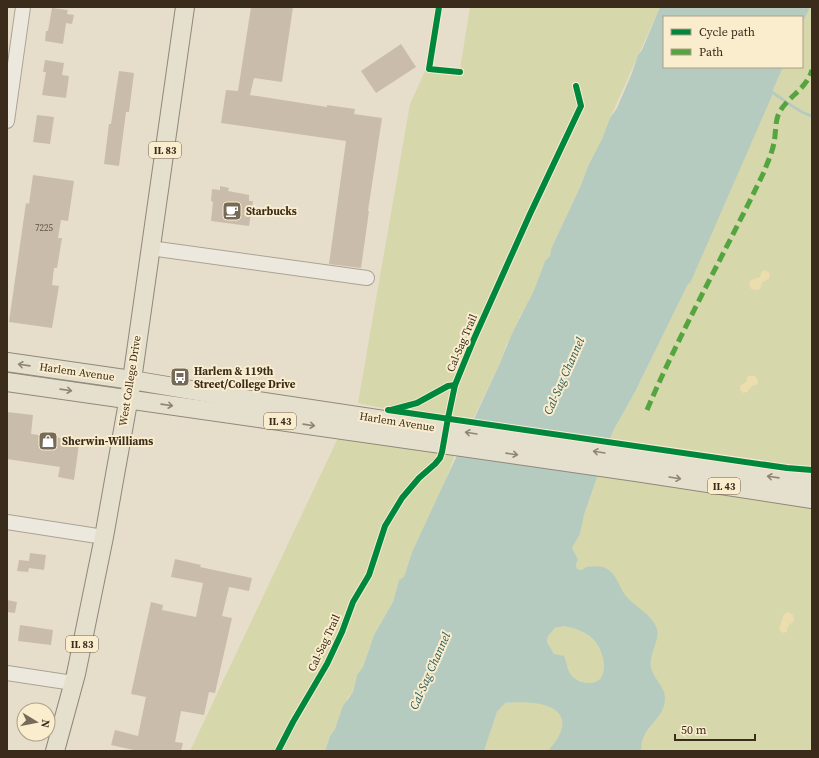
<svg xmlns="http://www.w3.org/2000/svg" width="819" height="758" viewBox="0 0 819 758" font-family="'Source Serif 4',serif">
  <rect width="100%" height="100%" fill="#e6deca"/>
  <g fill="#d6d7ab">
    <polygon points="470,7 660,7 610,118 602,139 588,166 581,185 551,249 550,256 528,303 520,316 512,336 506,345 501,361 472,421 377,407 358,403 410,104 426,69 459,76"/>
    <path d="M810,7H812V751H484L497,712L505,703L522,702H532L554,654L547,642C549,630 554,628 565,626L584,569H577L576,565L578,559L572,548L580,534L584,515L613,431L635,392L689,282L783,67H802V24Z"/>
    <polygon points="338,438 455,455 443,487 412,552 404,577 399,580 393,602 374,635 363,667 357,675 353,692 348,697 335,729 330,736 325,751 190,751"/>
  </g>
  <g fill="#ecddae">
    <polygon points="764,270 770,273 769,279 762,282 760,289 758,290 751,289 749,284 751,280 760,277 761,273"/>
    <polygon points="748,376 755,376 758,381 758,384 752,386 747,392 743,393 740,390 740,386 746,382"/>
    <polygon points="788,612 793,615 794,621 788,626 787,632 783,633 779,629 784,614"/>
  </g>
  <path fill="#b6cbbf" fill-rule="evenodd" d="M660,7H810L802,24V17H664V67H783L689,282L635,392L613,431L584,515L580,534L572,548L578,559L576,565L577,569C581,570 583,570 586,567C594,566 603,565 610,571C617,576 620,589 626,596C635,607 653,615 657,629C660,642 648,654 651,668C654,680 666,687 665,700C663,722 641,725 641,751H548C586,708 541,699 505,703L497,712L484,751H325L330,736L335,729L343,706L353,692L357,675L363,667L374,635L393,602L399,580L404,577L412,552L501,361C508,341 517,323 527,304C534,292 540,275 545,261L550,256L551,249L581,185L588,166L602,139L610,118L617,108L632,73L638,55L642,50ZM565,626C575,628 589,633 595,641C605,653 611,683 589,683C582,683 577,681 572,676C567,671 567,663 564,656L554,654L547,642L548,636L555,628Z"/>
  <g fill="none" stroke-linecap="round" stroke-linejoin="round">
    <path stroke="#b6cbbf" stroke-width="3" d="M689,282L772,92C784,100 799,113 812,116"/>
  </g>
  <g fill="#cabcaa">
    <polygon points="251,7 293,7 282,82 254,78 250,95 327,107 327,105 355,109 354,114 382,118 368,211 369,211 361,268 329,264 346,141 221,123 226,90 238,91"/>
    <polygon points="52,8 68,10 67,14 74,15 72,24 66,23 63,44 45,41 46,31 48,31"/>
    <polygon points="401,44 416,67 376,93 361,71"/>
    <polygon points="45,60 64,63 62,75 69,76 66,98 42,95 46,72 43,72"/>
    <polygon points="119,71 134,73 129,112 126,112 119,166 104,164 109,124 111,124"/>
    <polygon points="37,115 54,117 50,144 33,142"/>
    <polygon points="33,175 74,181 68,221 61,220 58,238 62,238 57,268 54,268 52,285 59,286 52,328 9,322 26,203 29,204"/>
    <polygon points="220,186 229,188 228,191 249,195 249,201 253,201 249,226 211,221 213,202 211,201 212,189 220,190"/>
    <polygon points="7,412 33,415 31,434 76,440 79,444 74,480 58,477 60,467 7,459"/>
    <polygon points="30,553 46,555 44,570 29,568 28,572 17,571 19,560 29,561"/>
    <polygon points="175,559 201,565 200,567 252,578 249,591 229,587 222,616 232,618 215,693 209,692 204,715 181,711 175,742 183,743 181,751 138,751 111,745 115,730 138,736 146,697 131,694 151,602 163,605 162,610 196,617 203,583 171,577"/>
    <polygon points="7,600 17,602 15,613 7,612"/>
    <polygon points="20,625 53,630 51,645 18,641"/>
  </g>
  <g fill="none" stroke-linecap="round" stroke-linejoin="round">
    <g stroke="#aba394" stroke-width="16">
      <g id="minor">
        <polyline points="7,121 23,7"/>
        <polyline points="150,248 367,278"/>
        <polyline points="7,522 104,537"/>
        <polyline points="7,673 73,683"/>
      </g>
    </g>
    <g stroke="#90887a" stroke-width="20">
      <g id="major">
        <polyline points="7,362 132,380 251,400 638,458 812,482"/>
        <polyline points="7,382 636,472 812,499"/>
        <polyline points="55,751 76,674 104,537 113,486 132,380 185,7"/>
      </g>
    </g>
    <use href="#minor" stroke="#ede8dd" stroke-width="14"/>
    <use href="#major" stroke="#e5dfcd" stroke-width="18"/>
    <path stroke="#54a440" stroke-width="5" stroke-dasharray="10 5" stroke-linecap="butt" d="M647,410C681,330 725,253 763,174C767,164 772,153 774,143C776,133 775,121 779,113C788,96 806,90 812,70"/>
    <g stroke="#f9edce" stroke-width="8">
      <g id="cycleway">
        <polyline points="439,7 429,69 460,72"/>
        <polyline points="388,410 787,468 812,470"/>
        <polyline points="391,410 417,403 448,386 455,385"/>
        <polyline points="278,751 293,722 327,664 342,632 353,602 369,575 385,526 402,498 419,478 435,464 440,458 442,452 448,418 455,385 473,341 530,214 581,106 576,86"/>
      </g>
    </g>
    <use href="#cycleway" stroke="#00873e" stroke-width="6"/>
  </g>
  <defs><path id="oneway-shaft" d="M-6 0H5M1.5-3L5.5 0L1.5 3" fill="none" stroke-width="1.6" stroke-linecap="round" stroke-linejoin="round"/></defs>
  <g stroke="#908574">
    <use href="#oneway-shaft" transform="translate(24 365) rotate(-172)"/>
    <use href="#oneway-shaft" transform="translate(66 390) rotate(8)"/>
    <use href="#oneway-shaft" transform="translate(167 405) rotate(8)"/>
    <use href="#oneway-shaft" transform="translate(309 425) rotate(8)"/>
    <use href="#oneway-shaft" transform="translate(471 433) rotate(-171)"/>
    <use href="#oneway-shaft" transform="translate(599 452) rotate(-171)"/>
    <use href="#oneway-shaft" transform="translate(512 454) rotate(8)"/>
    <use href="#oneway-shaft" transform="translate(773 477) rotate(-172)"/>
    <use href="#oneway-shaft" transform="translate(675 478) rotate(9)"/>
  </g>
  <defs>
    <g id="cafe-square" transform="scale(1)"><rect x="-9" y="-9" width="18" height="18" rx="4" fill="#766a58" stroke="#f9edce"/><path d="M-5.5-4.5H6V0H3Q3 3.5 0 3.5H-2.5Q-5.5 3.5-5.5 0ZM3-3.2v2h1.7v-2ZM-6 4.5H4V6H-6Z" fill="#fff"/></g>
    <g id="bus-square" transform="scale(1)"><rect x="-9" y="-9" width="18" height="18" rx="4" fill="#766a58" stroke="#f9edce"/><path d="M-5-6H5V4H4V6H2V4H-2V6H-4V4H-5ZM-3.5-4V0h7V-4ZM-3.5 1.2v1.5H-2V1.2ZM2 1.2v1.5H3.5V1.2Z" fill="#fff"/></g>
    <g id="shop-square" transform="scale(1)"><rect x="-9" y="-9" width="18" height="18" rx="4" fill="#766a58" stroke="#f9edce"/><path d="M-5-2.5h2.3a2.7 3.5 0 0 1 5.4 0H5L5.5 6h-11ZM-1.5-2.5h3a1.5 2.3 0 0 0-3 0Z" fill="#fff"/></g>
  </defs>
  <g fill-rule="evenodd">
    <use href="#cafe-square" x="232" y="211"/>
    <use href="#bus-square" x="180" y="377"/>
    <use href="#shop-square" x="48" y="441"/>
  </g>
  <g text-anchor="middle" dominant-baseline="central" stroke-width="4" stroke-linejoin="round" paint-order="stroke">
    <g font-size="9" fill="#5e4f3f">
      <text x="44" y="228">7225</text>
    </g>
    <g fill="#f9edce" stroke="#736551" stroke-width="1">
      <rect x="149" y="142" width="32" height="16" rx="3"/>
      <rect x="264" y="413" width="32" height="16" rx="3"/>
      <rect x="708" y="478" width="32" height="16" rx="3"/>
      <rect x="66" y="636" width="32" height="16" rx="3"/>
    </g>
    <g font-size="10" font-weight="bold" fill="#3a2b1b">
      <text x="165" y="150">IL 83</text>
      <text x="280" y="421">IL 43</text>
      <text x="724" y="486">IL 43</text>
      <text x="82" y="644">IL 83</text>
    </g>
    <g font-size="11" font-weight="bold" fill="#3a2b1b" stroke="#f9edce" text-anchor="start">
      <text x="246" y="211">Starbucks</text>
      <text x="194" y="371">Harlem &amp; 119th<tspan x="194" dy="13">Street/College Drive</tspan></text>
      <text x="62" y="441">Sherwin-Williams</text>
    </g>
    <g font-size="11" fill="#3a2b1b" stroke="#f9edce">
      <text transform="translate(462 343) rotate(-67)">Cal-Sag Trail</text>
      <text transform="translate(77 372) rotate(8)">Harlem Avenue</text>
      <text transform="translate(130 381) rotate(-81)">West College Drive</text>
      <text transform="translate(397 422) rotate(9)">Harlem Avenue</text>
      <text transform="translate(324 643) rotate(-65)">Cal-Sag Trail</text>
    </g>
    <g font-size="12" font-style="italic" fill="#295b59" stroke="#f9edce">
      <text transform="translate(564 376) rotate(-66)">Cal-Sag Channel</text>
      <text transform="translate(430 671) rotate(-66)">Cal-Sag Channel</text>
    </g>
  </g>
  <rect width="819" height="758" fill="none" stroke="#3a2b1b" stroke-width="16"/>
  <rect x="663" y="16" width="140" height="52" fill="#f9edce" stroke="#ad9f86"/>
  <rect x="671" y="29" width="20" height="6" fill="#00873e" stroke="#ad9f86"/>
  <text x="699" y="36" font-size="12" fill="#3a2b1b">Cycle path</text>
  <rect x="671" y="49" width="20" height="6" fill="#54a440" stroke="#ad9f86"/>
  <text x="699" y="56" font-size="12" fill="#3a2b1b">Path</text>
  <g transform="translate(36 722) rotate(100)"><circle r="19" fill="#f9edce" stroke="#ad9f86"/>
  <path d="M0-3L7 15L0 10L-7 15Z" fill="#766a58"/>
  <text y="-6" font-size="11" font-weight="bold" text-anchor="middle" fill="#3a2b1b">N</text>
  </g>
  <path d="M675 734v6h80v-6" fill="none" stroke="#3a2b1b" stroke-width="2"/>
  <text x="681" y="734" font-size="12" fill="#3a2b1b" stroke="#f9edce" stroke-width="3" paint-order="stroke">50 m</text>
</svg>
